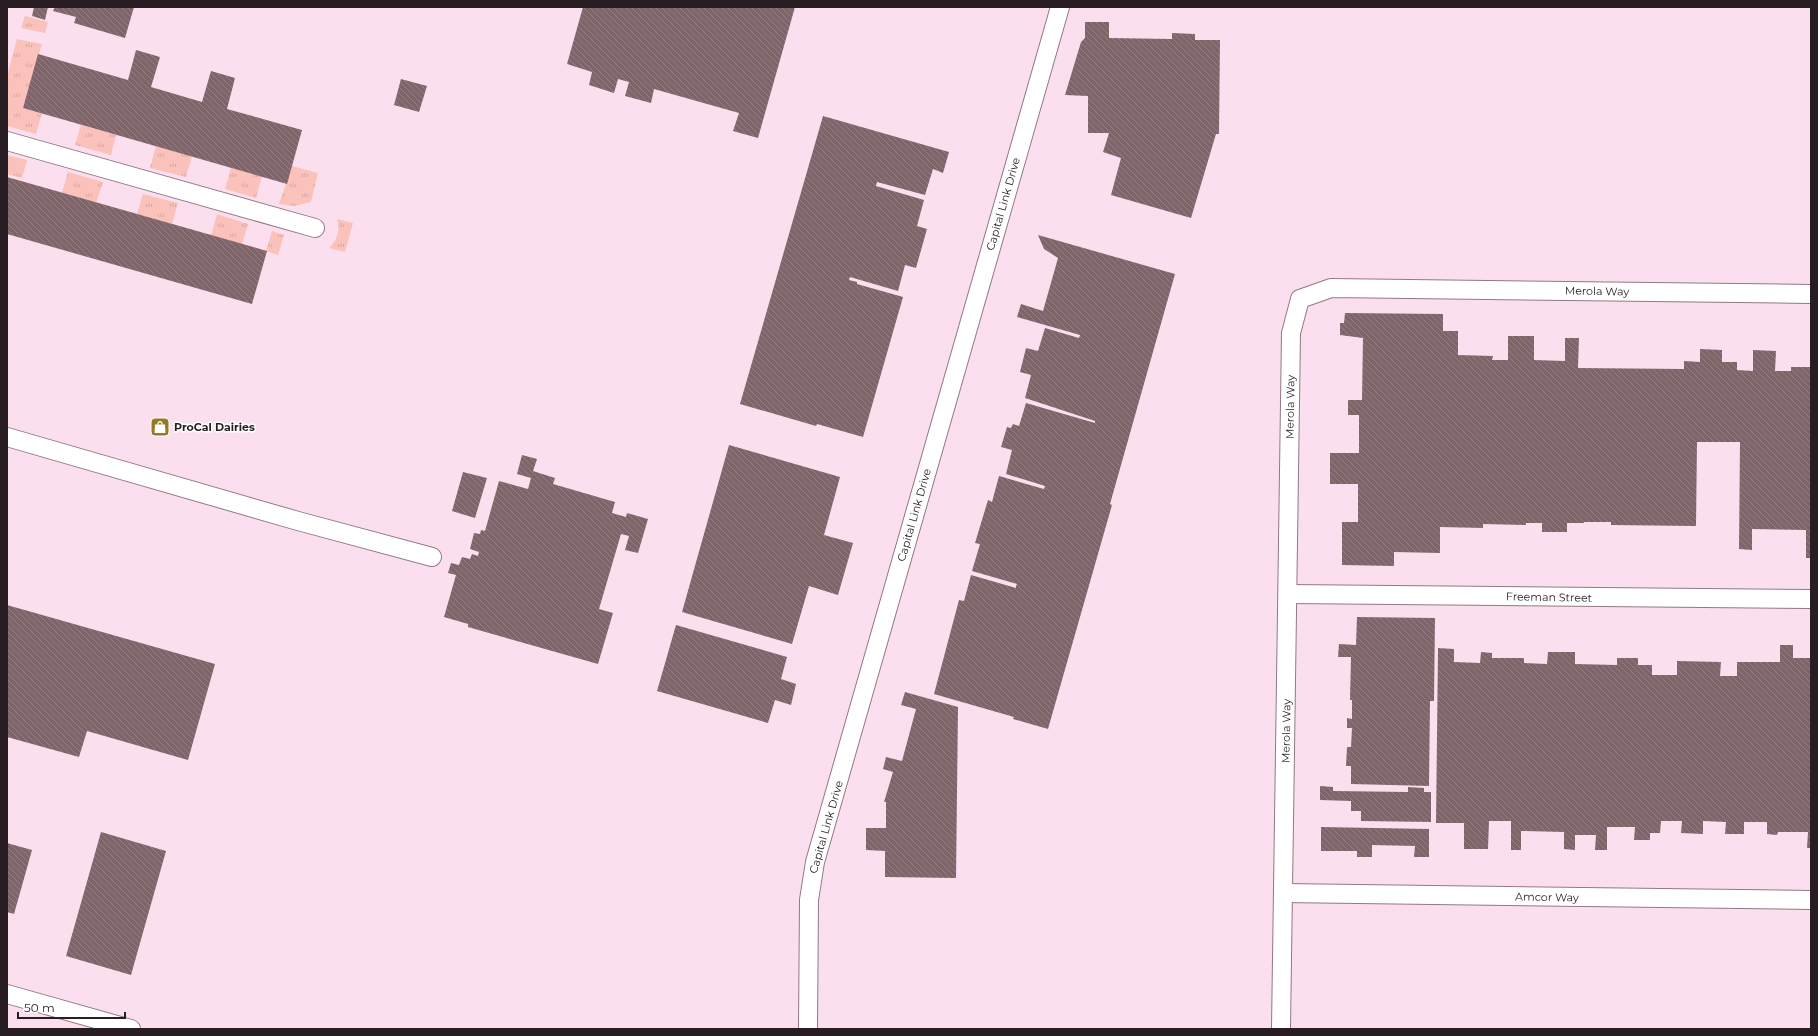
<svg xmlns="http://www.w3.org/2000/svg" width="1818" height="1036" viewBox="0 0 1818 1036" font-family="Montserrat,sans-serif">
  <defs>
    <pattern id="grass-tufts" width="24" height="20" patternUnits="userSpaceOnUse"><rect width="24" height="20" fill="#fac2ba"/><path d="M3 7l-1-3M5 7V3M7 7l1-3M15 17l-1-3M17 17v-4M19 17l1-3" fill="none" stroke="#d6a6a0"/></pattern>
    <pattern id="building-back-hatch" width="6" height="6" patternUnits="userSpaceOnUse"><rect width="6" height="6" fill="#806469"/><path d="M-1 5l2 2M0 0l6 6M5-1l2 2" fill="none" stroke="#937e82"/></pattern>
  </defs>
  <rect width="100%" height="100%" fill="#ffeef7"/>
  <rect fill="#fcdfef" x="7" y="7" width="1804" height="1022"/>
  <g fill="url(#grass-tufts)">
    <polygon points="25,16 48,22 45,33 21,28"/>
    <polygon points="17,39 42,44 23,108 42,113 36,134 7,126 7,76"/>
    <polygon points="81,125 116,135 111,155 75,145"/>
    <polygon points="156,146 192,156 186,177 150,168"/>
    <polygon points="7,155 27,160 22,178 7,174"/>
    <polygon points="292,166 318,173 311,202 294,206 279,204"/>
    <polygon points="231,168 262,176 256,198 225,189"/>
    <polygon points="68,172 103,182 96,203 62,193"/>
    <polygon points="143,194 178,203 172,224 137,214"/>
    <polygon points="217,214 248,224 242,244 211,236"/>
    <path d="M337,219L353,223L345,252L329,248C337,240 341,230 337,219Z"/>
    <polygon points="272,231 284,235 278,255 266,251"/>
  </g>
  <g fill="url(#building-back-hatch)">
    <polygon points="34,7 48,7 45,20 32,16"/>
    <polygon points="55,7 134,7 125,38 74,23 76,17 53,11"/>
    <polygon points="583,7 795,7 758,138 733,131 739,113 654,89 651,103 625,96 629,82 618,79 614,93 589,85 592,72 567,64"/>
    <polygon points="1085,22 1109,22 1109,38 1172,39 1172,33 1195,34 1195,40 1220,40 1219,134 1216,134 1191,218 1111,195 1121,158 1103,152 1109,133 1088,133 1088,96 1065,95 1081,42 1085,38"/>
    <polygon points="136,50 160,57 151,87 202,102 211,71 235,78 227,109 302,130 287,184 23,108 38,54 128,80"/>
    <polygon points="401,79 427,86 419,112 394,105"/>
    <polygon points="823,116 949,152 943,173 933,169 925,195 877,182 876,186 924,200 917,226 927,229 916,268 905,265 898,291 850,277 849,280 857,282 857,284 903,297 863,437 817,424 816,426 740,404"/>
    <polygon points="7,177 267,251 252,304 7,234"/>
    <polygon points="1038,235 1175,274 1110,504 1112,505 1048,729 1013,719 1014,717 934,694 959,600 964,601 971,575 1016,588 1016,586 1017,584 972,571 980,544 975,543 988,500 992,502 999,476 1044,489 1045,486 1006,474 1012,450 1001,447 1007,427 1011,428 1013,424 1019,426 1026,403 1095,423 1095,421 1025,398 1031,375 1020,372 1026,348 1038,351 1045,328 1079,338 1080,335 1017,317 1021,304 1043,311 1058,258 1044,249"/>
    <polygon points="1345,313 1443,314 1443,331 1458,331 1458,355 1493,356 1492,360 1508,360 1508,336 1534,336 1534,360 1565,361 1565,338 1579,338 1578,368 1684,369 1684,361 1700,362 1700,349 1722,350 1722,362 1737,362 1737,370 1753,371 1753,350 1776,351 1775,371 1791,371 1791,367 1811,367 1811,558 1806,558 1806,530 1752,529 1752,550 1739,549 1740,442 1697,442 1696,526 1611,525 1611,522 1584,522 1584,523 1567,523 1567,532 1542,532 1542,523 1526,523 1526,525 1483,524 1483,528 1440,527 1440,553 1394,552 1394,566 1342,565 1342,522 1358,522 1358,484 1330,484 1330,453 1359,453 1359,415 1348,415 1348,400 1362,400 1363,338 1340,335 1340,323 1344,323"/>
    <polygon points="729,445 840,477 824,535 853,543 838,595 809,586 792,644 682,612"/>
    <polygon points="522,455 537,459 533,471 555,478 553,484 615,502 612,513 626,517 627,513 648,519 638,553 625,550 629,536 621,534 599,609 613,613 598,664 468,627 468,624 444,617 456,575 448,573 451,563 459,565 462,557 470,559 472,554 478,556 479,552 470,549 474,533 480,534 481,530 485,531 499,481 528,489 531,478 517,474"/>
    <polygon points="463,472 487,478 475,518 452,511"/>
    <polygon points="7,605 215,664 188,760 87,731 79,757 7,737"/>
    <polygon points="1357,617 1435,618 1434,701 1430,701 1429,786 1351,784 1351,766 1346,766 1347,747 1351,747 1352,728 1347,728 1347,718 1352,719 1352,700 1350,700 1351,657 1338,657 1339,644 1356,645"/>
    <polygon points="676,625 787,657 781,679 796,684 791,705 775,700 768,723 657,691"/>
    <polygon points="1780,645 1793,645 1793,658 1811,658 1811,848 1807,848 1808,832 1778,832 1777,835 1767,834 1767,822 1744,822 1744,834 1725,834 1726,822 1703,821 1703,834 1681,833 1682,821 1661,821 1660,833 1650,833 1650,840 1634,840 1635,827 1607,827 1607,850 1595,850 1596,835 1575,835 1575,850 1564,849 1564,832 1521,831 1521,850 1511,850 1511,821 1489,821 1488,849 1464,849 1464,823 1436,823 1438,648 1454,649 1454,662 1480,663 1481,652 1492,653 1492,658 1524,658 1524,663 1547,664 1548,652 1575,652 1575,664 1617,665 1617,658 1638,658 1638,665 1652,665 1652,675 1677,675 1677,661 1721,662 1720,676 1737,676 1737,662 1780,662"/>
    <polygon points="905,692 958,707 956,878 885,877 885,851 866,850 866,828 886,828 886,802 884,802 893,772 883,769 886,757 902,761 916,709 901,705"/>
    <polygon points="1320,786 1333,787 1333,791 1408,792 1408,787 1424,788 1424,792 1431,792 1431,822 1361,821 1361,811 1351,811 1351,801 1320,800"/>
    <polygon points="1321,827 1429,829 1429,857 1414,857 1415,846 1372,845 1372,857 1357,857 1357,851 1321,851"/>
    <polygon points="101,832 166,851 131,975 66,956"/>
    <polygon points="7,843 32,850 14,914 7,912"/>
  </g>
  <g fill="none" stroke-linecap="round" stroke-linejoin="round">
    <g stroke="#917886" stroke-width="20">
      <g id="minor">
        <polyline points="7,141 315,228"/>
        <polyline points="7,437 298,521 432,557"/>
        <polyline points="1288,594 1811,599"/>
        <polyline points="1283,893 1811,900"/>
        <polyline points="7,994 131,1029"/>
        <polyline points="808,1029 809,900 815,862 1060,7"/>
        <polyline points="1281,1029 1291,333 1300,299 1331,288 1811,294"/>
      </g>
    </g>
    <use href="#minor" stroke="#fff" stroke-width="18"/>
  </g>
  <defs>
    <g id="shop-square" transform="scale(1)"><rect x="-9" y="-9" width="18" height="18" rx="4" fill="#927b22" stroke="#fff"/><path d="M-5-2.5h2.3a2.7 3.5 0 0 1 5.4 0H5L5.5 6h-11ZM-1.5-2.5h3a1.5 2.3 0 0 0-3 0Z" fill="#fff"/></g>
  </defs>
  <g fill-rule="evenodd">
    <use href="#shop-square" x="160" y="427"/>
  </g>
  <g text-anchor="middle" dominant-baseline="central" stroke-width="3" stroke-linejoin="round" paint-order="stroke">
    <g font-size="11" fill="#271d23" stroke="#fff">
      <text transform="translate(1003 204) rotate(-74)">Capital Link Drive</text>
      <text transform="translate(1597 291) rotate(1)">Merola Way</text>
      <text transform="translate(1290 407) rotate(-89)">Merola Way</text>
      <text transform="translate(914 515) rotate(-74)">Capital Link Drive</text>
      <text transform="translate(1549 597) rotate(1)">Freeman Street</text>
      <text transform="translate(1286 731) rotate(-89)">Merola Way</text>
      <text transform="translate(826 827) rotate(-74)">Capital Link Drive</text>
      <text transform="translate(1547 897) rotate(1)">Amcor Way</text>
    </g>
    <g font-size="11" font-weight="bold" fill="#271d23" stroke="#fff" text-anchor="start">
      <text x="174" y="427">ProCal Dairies</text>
    </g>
  </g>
  <rect width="1818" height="1036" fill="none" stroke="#271d23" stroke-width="16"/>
  <path d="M18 1012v6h107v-6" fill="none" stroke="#271d23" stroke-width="2"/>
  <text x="24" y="1012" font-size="12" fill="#271d23" stroke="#ffffff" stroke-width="3" paint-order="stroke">50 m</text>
</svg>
